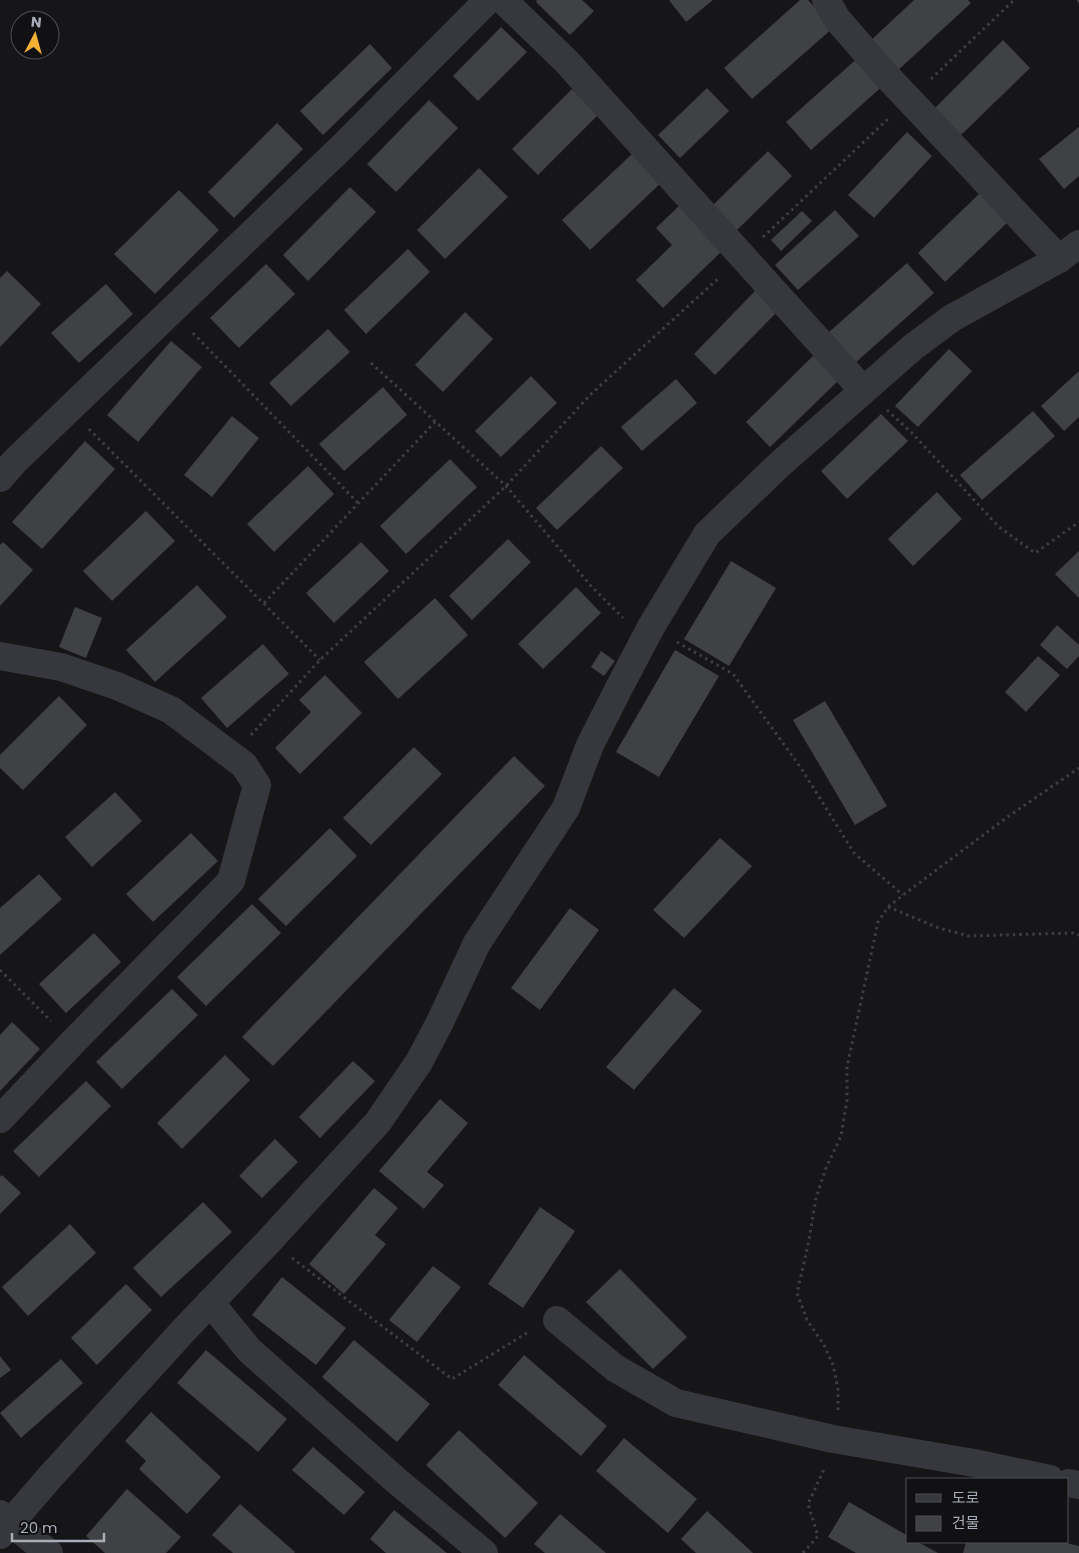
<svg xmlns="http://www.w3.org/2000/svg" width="1079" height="1553" viewBox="0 0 1079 1553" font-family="Poppins,'Noto Sans KR',sans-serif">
  <rect width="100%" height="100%" fill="#161618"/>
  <g fill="#404145">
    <polygon points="537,0 582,0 594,11 570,35 536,2"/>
    <polygon points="669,0 713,0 686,22"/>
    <polygon points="800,0 808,0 833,28 752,99 724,68"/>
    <polygon points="914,0 968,0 971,3 895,73 867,44"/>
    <polygon points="501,27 527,52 478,101 453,76"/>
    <polygon points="1003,40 1030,68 959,137 933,110"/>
    <polygon points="370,44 392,68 323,135 300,111"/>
    <polygon points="861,55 886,83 811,150 786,122"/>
    <polygon points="707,88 729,111 680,158 658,135"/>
    <polygon points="572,89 598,115 538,175 512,149"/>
    <polygon points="429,100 458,128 396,192 367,164"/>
    <polygon points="277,123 303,149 234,218 208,192"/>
    <polygon points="1079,127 1079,176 1064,189 1039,159"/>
    <polygon points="907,132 932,156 874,218 848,195"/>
    <polygon points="768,151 792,176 737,230 713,205"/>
    <polygon points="633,153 661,183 590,250 562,220"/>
    <polygon points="479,168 508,197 445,259 417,230"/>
    <polygon points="350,187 376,212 308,281 283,255"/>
    <polygon points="179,190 219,230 155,294 114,254"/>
    <polygon points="981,192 1009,221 945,282 918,253"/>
    <polygon points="681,204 724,249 663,308 636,280 672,245 656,228"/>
    <polygon points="835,210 859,236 798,290 775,265"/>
    <polygon points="802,211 812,221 781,251 771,240"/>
    <polygon points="408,249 430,272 366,334 344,310"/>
    <polygon points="907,263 934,293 855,363 828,333"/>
    <polygon points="266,264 295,294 239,348 210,318"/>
    <polygon points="7,271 41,304 0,347 0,278"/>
    <polygon points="106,284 133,314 79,363 51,333"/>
    <polygon points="755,291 777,312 715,375 694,354"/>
    <polygon points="465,312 493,339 443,392 415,365"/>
    <polygon points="328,329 350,352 291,406 269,383"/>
    <polygon points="171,341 202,367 138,442 107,415"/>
    <polygon points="949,349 972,371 918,427 895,406"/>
    <polygon points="815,354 840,379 770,447 746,422"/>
    <polygon points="1079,371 1079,417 1064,431 1041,406"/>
    <polygon points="531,376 557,403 501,457 475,431"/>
    <polygon points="676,379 697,403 642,451 621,427"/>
    <polygon points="383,387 407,415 344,471 319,444"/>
    <polygon points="1033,411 1055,436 982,500 960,475"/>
    <polygon points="881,414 908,441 847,499 821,471"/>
    <polygon points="232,416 259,438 212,497 184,475"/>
    <polygon points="85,441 115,469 42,549 12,522"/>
    <polygon points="601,446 623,468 557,530 536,508"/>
    <polygon points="450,459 477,487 406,554 380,526"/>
    <polygon points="308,466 334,494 274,552 247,524"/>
    <polygon points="937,492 962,519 913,566 888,539"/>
    <polygon points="146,511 175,541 112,601 83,571"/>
    <polygon points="508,539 531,562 472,620 449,596"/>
    <polygon points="3,542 33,570 0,606 0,545"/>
    <polygon points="361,542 389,571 334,623 306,593"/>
    <polygon points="1079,551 1079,598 1055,574"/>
    <polygon points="731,561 776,588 729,666 684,639"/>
    <polygon points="197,585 227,617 155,682 126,650"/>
    <polygon points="576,587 601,613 543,669 518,644"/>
    <polygon points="435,598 468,635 398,699 364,662"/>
    <polygon points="75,607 102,618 86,658 59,647"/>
    <polygon points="1057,625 1079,645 1079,656 1067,669 1040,645"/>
    <polygon points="263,644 289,674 227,728 201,698"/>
    <polygon points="675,650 719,676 659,777 616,752"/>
    <polygon points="601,651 615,661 604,676 591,667"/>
    <polygon points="1038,656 1060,675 1026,712 1005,692"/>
    <polygon points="325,675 362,713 300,774 275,748 311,712 299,700"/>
    <polygon points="59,696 87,725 23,790 0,768 0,755"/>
    <polygon points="825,701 887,806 855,825 793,720"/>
    <polygon points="414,747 442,774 371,845 343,818"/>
    <polygon points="514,756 545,786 273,1066 242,1037"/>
    <polygon points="115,792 142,821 92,867 65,837"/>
    <polygon points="330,828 357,856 286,926 258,899"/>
    <polygon points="191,833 218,861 153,922 126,894"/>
    <polygon points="720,838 752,866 684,938 653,910"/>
    <polygon points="39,874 62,899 0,955 0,908"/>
    <polygon points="252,904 281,933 206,1006 177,977"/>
    <polygon points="570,908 599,930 540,1010 511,988"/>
    <polygon points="94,933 121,962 66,1013 39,984"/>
    <polygon points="674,988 702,1011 634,1090 606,1067"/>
    <polygon points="172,989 198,1015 122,1089 96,1062"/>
    <polygon points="12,1022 40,1049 0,1091 0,1035"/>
    <polygon points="225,1055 250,1080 182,1149 157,1123"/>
    <polygon points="353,1061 375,1081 320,1138 299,1117"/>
    <polygon points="86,1081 111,1106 39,1177 13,1151"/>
    <polygon points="440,1099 468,1123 427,1172 444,1185 424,1209 379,1171"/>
    <polygon points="275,1139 298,1162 262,1198 239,1176"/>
    <polygon points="2,1175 21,1193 0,1214 0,1177"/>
    <polygon points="374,1188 398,1208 375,1235 386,1244 344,1294 309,1264"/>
    <polygon points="203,1202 232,1232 161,1297 133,1268"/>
    <polygon points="540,1207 575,1231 523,1308 488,1284"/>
    <polygon points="70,1224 96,1253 28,1316 2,1287"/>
    <polygon points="433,1266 461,1287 417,1342 389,1320"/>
    <polygon points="620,1269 687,1337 653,1369 586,1302"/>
    <polygon points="282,1277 346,1328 316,1365 252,1315"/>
    <polygon points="126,1284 152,1310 97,1365 71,1338"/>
    <polygon points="354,1340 430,1404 397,1442 322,1377"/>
    <polygon points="206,1350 287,1419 258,1452 177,1383"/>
    <polygon points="524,1355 607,1426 581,1456 498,1385"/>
    <polygon points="0,1356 11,1370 0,1378"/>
    <polygon points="61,1359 83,1383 21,1438 0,1413"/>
    <polygon points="151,1412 221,1477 187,1514 139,1469 146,1461 125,1441"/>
    <polygon points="459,1430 538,1503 505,1538 426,1465"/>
    <polygon points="624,1438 697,1499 668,1533 596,1471"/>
    <polygon points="313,1447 365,1492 344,1515 292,1470"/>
    <polygon points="127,1489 181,1537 166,1553 105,1553 86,1536"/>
    <polygon points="849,1502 908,1536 908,1542 918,1542 938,1553 856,1553 828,1537"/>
    <polygon points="240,1504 295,1552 294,1553 233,1553 212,1535"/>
    <polygon points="394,1510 447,1553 386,1553 370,1539"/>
    <polygon points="707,1511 753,1553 696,1553 681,1539"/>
    <polygon points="560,1514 606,1553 545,1553 534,1544"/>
    <polygon points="966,1542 1062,1542 1079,1546 1079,1553 963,1553"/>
  </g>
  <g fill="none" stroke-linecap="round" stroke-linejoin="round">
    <g stroke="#3d3f44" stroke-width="3" stroke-dasharray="2.5 4" stroke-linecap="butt">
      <polyline points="1078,0 1079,2"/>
      <polyline points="931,79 1014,0"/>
      <polyline points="763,237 888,119"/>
      <polyline points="193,333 358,503"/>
      <polyline points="371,363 506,486 591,586 623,618"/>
      <polyline points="887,410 912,433 999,527 1035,553 1079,522"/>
      <polyline points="89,429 320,660"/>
      <polyline points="264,603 435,422"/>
      <polyline points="677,642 733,674 801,768 854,853 903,895"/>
      <polyline points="251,735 320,660 506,486 591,394 720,277"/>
      <polyline points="888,907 939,928 969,936 1073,933 1079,935"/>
      <polyline points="0,970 51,1021"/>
      <polyline points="292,1258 452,1379 530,1331"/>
      <polyline points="838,1410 838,1389 833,1365 824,1345 807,1320 797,1293 808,1245 816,1198 826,1168 841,1136 847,1100 847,1067 878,922 888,907 903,895 1006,818 1079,768"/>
      <polyline points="803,1553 818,1536 808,1504 825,1467"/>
    </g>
    <g stroke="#37383d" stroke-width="28">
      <polyline points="503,0 567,62 863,390"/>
      <polyline points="826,0 837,19 883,72 1059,259"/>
      <polyline points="0,478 14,462 343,146 488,0"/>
      <polyline points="0,656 61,667 117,686 171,710 244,765 257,785 231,881 73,1042 0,1119"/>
      <polyline points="210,1302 249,1350 398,1482 484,1553"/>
      <polyline points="557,1320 615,1368 676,1403 833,1439 974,1463 1050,1479"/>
      <polyline points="1068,1483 1079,1485"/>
      <polyline points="0,1514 49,1553"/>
      <polyline points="0,1535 50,1477 184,1330 269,1241 378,1122 419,1062 440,1022 477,943 566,808 590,745 620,686 651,627 707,534 780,464 913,347 952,318 1059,259 1079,244"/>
    </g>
  </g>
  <rect x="906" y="1478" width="162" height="65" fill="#111113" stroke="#4d4f55"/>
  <rect x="916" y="1494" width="25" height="8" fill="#37383d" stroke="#4d4f55"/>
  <text x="952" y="1503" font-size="15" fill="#a8adb8">도로</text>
  <rect x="916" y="1516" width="25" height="15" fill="#404145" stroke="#4d4f55"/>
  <text x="952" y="1528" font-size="15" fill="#a8adb8">건물</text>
  <g transform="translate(35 35) rotate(6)"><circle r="24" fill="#111113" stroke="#4d4f55"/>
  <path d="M0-4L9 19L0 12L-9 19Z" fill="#f2b134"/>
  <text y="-8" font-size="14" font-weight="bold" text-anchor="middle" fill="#a8adb8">N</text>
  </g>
  <path d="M12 1533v8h92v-8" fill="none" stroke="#a8adb8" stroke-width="2.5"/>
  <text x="20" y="1533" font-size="15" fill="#a8adb8" stroke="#111113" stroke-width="4" paint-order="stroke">20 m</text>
</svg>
